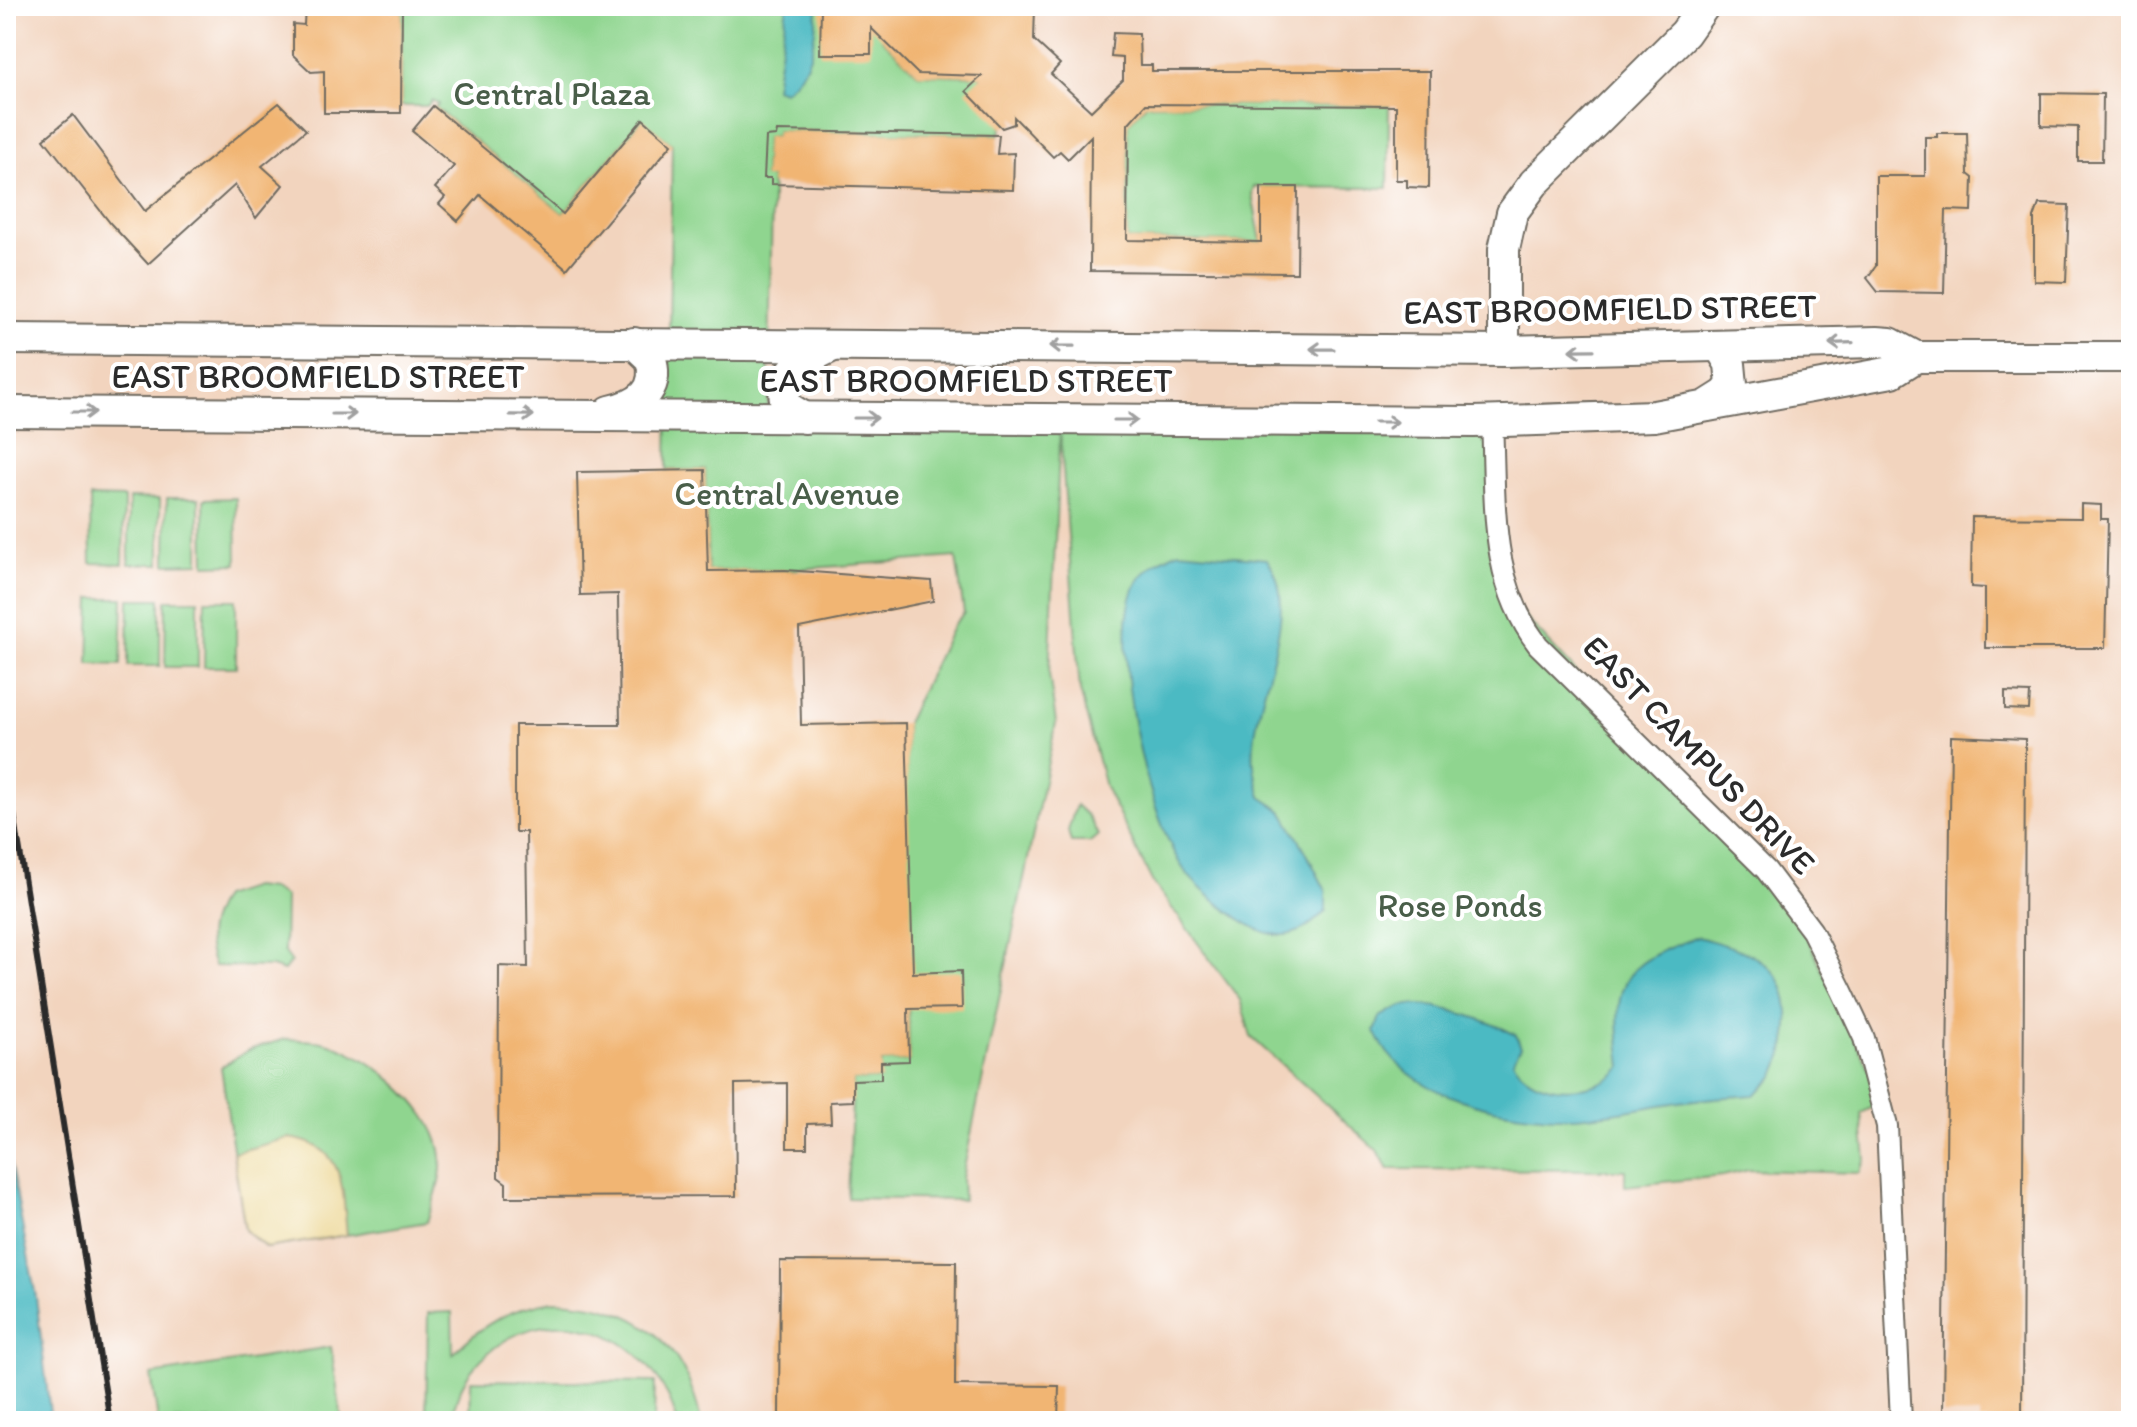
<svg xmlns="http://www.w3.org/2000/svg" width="2137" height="1427" viewBox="0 0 2137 1427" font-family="Itim,sans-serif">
  <rect width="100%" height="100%" fill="#fff"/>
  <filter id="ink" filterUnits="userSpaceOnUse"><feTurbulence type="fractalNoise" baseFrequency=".0125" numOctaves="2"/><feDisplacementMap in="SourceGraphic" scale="16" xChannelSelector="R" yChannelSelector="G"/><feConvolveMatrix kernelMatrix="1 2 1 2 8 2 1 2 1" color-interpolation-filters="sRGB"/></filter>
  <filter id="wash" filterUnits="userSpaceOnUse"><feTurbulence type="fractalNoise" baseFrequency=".006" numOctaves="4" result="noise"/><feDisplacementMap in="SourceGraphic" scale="32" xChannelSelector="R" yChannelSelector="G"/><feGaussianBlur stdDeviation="1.8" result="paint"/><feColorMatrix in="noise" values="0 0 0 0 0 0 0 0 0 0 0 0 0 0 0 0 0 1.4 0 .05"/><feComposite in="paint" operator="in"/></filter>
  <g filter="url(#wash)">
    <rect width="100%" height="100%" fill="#f1e2c5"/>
    <rect fill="#f2d4be" x="6" y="6" width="2125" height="1415"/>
    <g fill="#8fd58f" stroke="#5d805d" stroke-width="2">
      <polygon points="402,6 822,6 882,21 882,39 918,74 971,76 975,72 981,77 1002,128 999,135 777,131 776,136 766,137 764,177 771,178 772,197 768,416 1492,422 1511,602 1792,904 1884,1102 1861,1113 1866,1159 1860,1173 1749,1170 1723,1176 1625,1186 1625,1170 1388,1169 1379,1152 1251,1037 1240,1000 1152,881 1105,787 1080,691 1060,431 1049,674 1056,723 962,1178 963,1200 848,1198 853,1080 880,1079 881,1062 909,1061 906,723 953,625 964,613 956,557 786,570 708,571 705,470 667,470 672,144 642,120 563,214 435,107 438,104 432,100 427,106 401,106"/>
      <polygon points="1146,104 1389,106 1388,188 1254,187 1252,194 1261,242 1127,240 1128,124"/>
      <polygon points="90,497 124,498 123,564 91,563"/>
      <polygon points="129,498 160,499 160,564 129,564"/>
      <polygon points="167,498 199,498 199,563 166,564"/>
      <polygon points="236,498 237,564 205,565 204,499"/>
      <polygon points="91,598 123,598 121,665 89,664"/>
      <polygon points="129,599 160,599 160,666 128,666"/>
      <polygon points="166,600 198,600 198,667 165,667"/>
      <polygon points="205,600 236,600 236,667 204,667"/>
      <polygon points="1076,805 1088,816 1098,835 1090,842 1071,842 1068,831"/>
      <path d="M253,887L271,889L285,897L284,951L291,961L284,971L271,967L214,966C204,939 207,922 222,897Z"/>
      <path d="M285,1039C297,1040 310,1040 322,1042C366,1051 431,1104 440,1150C445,1174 434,1199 427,1222L266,1248L245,1230L221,1067L249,1050Z"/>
      <path d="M553,1301C636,1303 684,1339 701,1421H677C652,1328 544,1289 476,1365C463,1380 453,1401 453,1421H426L428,1313L452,1312L453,1354C483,1323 511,1308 553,1301Z"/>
      <polygon points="331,1347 342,1421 158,1421 151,1375"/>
      <polygon points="471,1380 655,1382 654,1421 470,1421"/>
    </g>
    <path fill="#eeda9e" stroke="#8c8264" stroke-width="2" d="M288,1138C347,1145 342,1188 347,1235L266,1248L245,1230L233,1153Z"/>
    <g fill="#4cbac3" stroke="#3c7277" stroke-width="2">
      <path d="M787,6H816L817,11C814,44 812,71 784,91L775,88Z"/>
      <path d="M1179,551L1267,559C1307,613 1247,703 1254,766C1255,776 1259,787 1261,797L1282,811L1305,850L1326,891V910C1300,938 1278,943 1246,923C1224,909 1192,885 1179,862C1146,804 1110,653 1134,589C1142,569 1161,559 1179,551Z"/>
      <path d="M1698,937C1721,944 1747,949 1766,965C1797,989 1791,1041 1776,1073C1772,1082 1761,1089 1754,1095C1732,1097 1709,1098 1687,1101C1649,1106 1610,1116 1572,1117C1508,1118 1402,1098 1375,1031L1380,1017C1387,1013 1395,1008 1403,1006C1429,999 1492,1022 1516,1035L1521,1047L1513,1061C1531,1097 1599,1097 1622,1067C1612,984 1617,965 1698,937Z"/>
      <polygon points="6,1141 36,1297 51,1421 6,1421"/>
    </g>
    <g id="blocks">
      <g fill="#f1b573">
        <polygon points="305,6 402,6 401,113 324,113 324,71 311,72 293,55 293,24 304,25"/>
        <polygon points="821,6 1035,6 1034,40 1060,64 1051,74 1091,111 1123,80 1123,58 1111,57 1113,33 1139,34 1140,65 1152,65 1152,71 1430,71 1429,188 1407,187 1407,180 1396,180 1396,106 1146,104 1128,124 1127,240 1261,242 1261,187 1298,187 1297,273 1090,271 1091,136 1068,159 1060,151 1053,157 1014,117 1014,124 1002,128 966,91 982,76 918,74 871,28 871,54 820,54"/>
        <polygon points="2041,93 2103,94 2102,161 2078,161 2078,127 2041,126"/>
        <polygon points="279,103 306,130 262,166 283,185 256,218 235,185 148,264 111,224 44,139 73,115 145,211"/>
        <polygon points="433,106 563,214 643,119 672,144 567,269 480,195 458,221 439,204 445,197 435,188 454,166 412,131"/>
        <polygon points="777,131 999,135 997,154 1014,153 1013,190 771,184 771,178 764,178 766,137 776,136"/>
        <polygon points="1937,133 1967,133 1968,174 1973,178 1972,211 1946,210 1944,293 1878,292 1867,278 1876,266 1876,176 1925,176 1925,137 1937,137"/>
        <polygon points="2039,204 2069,205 2066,282 2034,281 2034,218"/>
        <polygon points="705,470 708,571 786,570 931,581 933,601 799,628 801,725 906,723 913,973 961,971 962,1008 908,1009 909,1061 881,1062 881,1079 853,1080 853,1101 830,1102 831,1123 807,1124 807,1148 787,1148 787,1083 735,1084 736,1196 506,1197 506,1183 498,1177 499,966 528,967 526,832 515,832 515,725 620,725 618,594 580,595 577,472"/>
        <polygon points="2081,504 2101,505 2101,519 2108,519 2105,648 1985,648 1985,588 1971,587 1972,517 2081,518"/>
        <polygon points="2005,692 2030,693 2029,710 2005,709"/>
        <polygon points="1951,736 2025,739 2022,1421 1979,1421 1979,1415 1943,1414"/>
        <polygon points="780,1261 956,1262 955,1385 1059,1386 1058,1421 779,1421"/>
      </g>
    </g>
  </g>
  <g filter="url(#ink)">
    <use href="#blocks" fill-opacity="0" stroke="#706b61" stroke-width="2"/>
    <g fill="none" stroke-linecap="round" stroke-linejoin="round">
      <g stroke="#706b61" stroke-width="24">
        <path id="street" d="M1492,422C1496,500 1488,580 1538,645L1766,870L1812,931L1842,991L1864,1038L1887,1126L1901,1421"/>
      </g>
      <g stroke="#706b61" stroke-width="34">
        <g id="secondary">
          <polyline points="6,339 1504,351 1877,342 1890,343 1916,357 2131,357"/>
          <polyline points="1504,351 1504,249 1512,213 1534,183 1685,33 1704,6"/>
          <polyline points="1706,406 1725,394 1732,385 1730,364 1720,347"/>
          <path d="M610,411C638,405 660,392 651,359L634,343"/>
          <polyline points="6,412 1474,422 1654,416 1892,372 1916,357"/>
          <path d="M805,418L787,407C775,372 805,360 831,347"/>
        </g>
      </g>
      <use href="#street" stroke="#fff" stroke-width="20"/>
      <use href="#secondary" stroke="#fff" stroke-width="30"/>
      <polyline stroke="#2b2b2b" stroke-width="6" points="6,763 110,1421"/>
    </g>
    <defs><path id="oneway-shaft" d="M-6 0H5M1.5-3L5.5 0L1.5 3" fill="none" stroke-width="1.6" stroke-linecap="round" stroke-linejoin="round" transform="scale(2)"/></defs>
    <g stroke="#a0a0a0">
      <use href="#oneway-shaft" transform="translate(1841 343) rotate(178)"/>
      <use href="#oneway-shaft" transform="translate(1062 346) rotate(-179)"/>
      <use href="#oneway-shaft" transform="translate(1322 349) rotate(-179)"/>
      <use href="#oneway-shaft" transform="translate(1582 350) rotate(179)"/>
      <use href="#oneway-shaft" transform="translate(84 412)"/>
      <use href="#oneway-shaft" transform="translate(344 414)"/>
      <use href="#oneway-shaft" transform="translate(522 415) rotate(1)"/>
      <use href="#oneway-shaft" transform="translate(866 418)"/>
      <use href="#oneway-shaft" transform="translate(1126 420)"/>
      <use href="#oneway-shaft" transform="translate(1386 422)"/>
    </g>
  </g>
  <g text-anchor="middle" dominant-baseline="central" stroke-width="8" stroke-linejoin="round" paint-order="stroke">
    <g font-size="34" fill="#495e49" stroke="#fff">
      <text x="552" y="93">Central Plaza</text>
      <text x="787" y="493">Central Avenue</text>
      <text x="1460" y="905">Rose Ponds</text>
    </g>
    <g font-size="34" fill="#2b2b2b" stroke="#fff">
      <text transform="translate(1610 309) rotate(-1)">EAST BROOMFIELD STREET</text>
      <text x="318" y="376">EAST BROOMFIELD STREET</text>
      <text x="966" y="380">EAST BROOMFIELD STREET</text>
      <text transform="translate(1699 755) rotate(46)">EAST CAMPUS DRIVE</text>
    </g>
  </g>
  <rect width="2137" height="1427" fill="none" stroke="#fff" stroke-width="32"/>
</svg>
